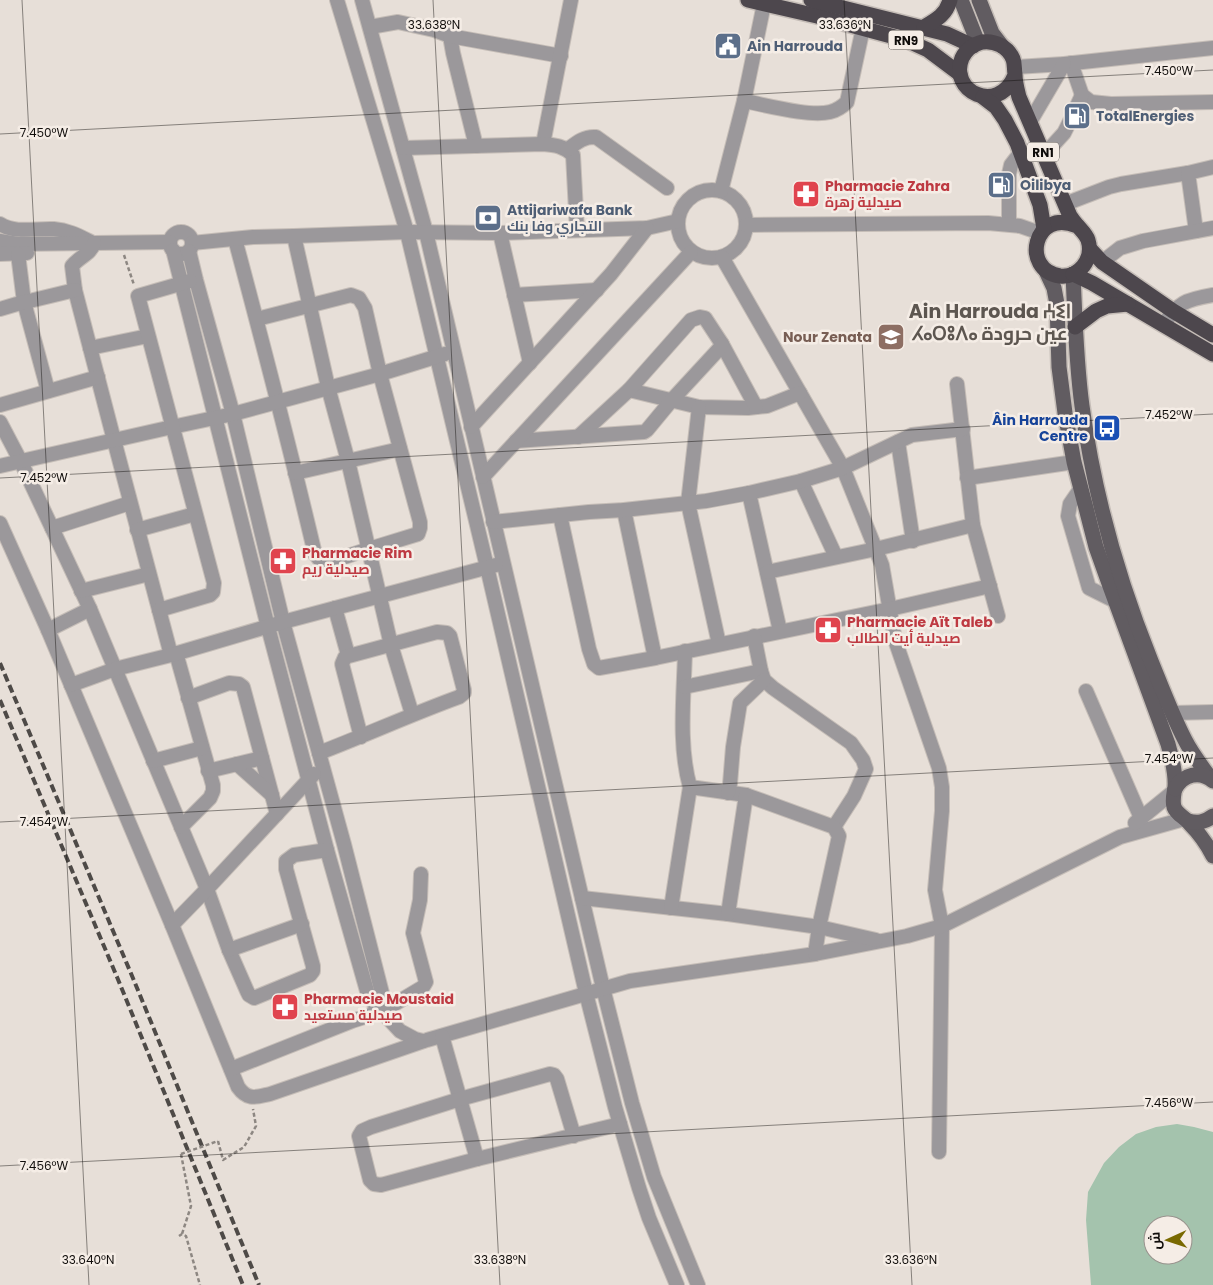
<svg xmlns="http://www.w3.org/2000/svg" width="1213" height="1285" viewBox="0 0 1213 1285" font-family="Poppins,Cairo,'Noto Sans Tifinagh',sans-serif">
  <rect width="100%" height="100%" fill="#e7dfd8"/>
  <path fill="#a4c3ad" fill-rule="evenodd" d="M1177,1124L1194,1127L1213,1132V1285H1091L1086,1220L1088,1192L1104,1163L1119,1147L1136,1134L1156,1127ZM1153,1225H1183V1255H1153Z"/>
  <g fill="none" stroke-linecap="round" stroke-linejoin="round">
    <g stroke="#c5bdb7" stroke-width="16">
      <g id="minor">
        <polyline points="337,0 407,232 487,567 586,993 615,1107 639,1188 649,1218 677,1285"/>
        <polyline points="362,0 426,232 603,988 632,1103 654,1177 698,1285"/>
        <polyline points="370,27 398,22 434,30 450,36 453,53 476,146"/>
        <polyline points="450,36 561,56"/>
        <polyline points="1071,63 1082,95 1091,102 1111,104 1213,102"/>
        <polyline points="1015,67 1064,64 1213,48"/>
        <path d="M744,101C766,105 809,117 830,112C838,110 842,107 847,102L863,28"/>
        <polyline points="1076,108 1082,95"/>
        <polyline points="1030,122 1064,64"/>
        <polyline points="543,144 571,0"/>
        <path d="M403,148L543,144C555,145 564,146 573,155L577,230"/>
        <path d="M567,150C576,143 584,136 596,137L667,188"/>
        <polyline points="1044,155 1064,133 1070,121"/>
        <circle cx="712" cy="224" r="34"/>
        <polyline points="721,191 744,101 764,4"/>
        <polyline points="1065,204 1109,187 1121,184 1188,173"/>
        <path d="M0,224C16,234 36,228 54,229C68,230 79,236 91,242"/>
        <polyline points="1009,224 1009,174 1011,165 1021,152"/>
        <polyline points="746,225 988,223 1020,226 1040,233"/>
        <polyline points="1196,231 1188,173 1213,167"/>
        <circle cx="181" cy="243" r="11"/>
        <polyline points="500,233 530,363"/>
        <polyline points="294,236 328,387 348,461 391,645 412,714"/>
        <path d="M235,239C263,344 290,448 315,554L323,564L369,549L418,534L420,528V522L380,374L365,308L359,298L351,295L257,319"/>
        <polyline points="0,241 18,244 170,242"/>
        <path d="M94,243C91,254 79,257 72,266L75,290L114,440L171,655"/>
        <polyline points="192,243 253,237 294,236 407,232 500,233 647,228 678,221"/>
        <polyline points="173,250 268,627 327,850 369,998 400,1031 415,1039 423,1041"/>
        <polyline points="189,251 196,280 233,414 283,622 344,844 382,993 383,1011"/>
        <polyline points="0,254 27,253"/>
        <polyline points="18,254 24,302 48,391"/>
        <polyline points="722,257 843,468 882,565 895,640 939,768 942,787 942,811 935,890 942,926 939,1152"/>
        <polyline points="1102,262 1120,248 1143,241 1213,228"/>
        <polyline points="514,295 597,290"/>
        <polyline points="0,309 17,304 75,290"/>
        <path d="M1163,325C1179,302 1185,300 1213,295"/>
        <polyline points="90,348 148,336"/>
        <polyline points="957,384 973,525 998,616"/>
        <polyline points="629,390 699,407 748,408 767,406 800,393"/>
        <polyline points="0,405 98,377"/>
        <polyline points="699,407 688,503 719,644"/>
        <polyline points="0,422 21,462 90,609 207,889 229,950 247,991 249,995 254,998 310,975 313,971 313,966 286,869 286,861 294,855 327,850"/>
        <polyline points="471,427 611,274 647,228"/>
        <polyline points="578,437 629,390 691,320 700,317 705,318 722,344 756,407"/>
        <polyline points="516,441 644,432 647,430 671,401 719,349 722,344"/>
        <polyline points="898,442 913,541"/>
        <polyline points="0,466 172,427 233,414 380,374 445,354"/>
        <polyline points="295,473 400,449"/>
        <polyline points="483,477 691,252"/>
        <polyline points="967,478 1074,462"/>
        <polyline points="801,481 836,557"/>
        <polyline points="1081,488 1070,504 1068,516 1089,588 1115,601"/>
        <polyline points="749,493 780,631"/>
        <polyline points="624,510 655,658"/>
        <polyline points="560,515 589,649 594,664 599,668 655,658 890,609 990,586"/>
        <polyline points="493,522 589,512 624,510 706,501 749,493 801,481 843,468 912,435 963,429"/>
        <path d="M0,523L48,630L172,925L238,1087C248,1101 256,1097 270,1094L427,1040L630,981L815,954L907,936L942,926L1120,837L1184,819"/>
        <polyline points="52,528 130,503"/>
        <polyline points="137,530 195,514"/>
        <polyline points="767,572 876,549 973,525"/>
        <polyline points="81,591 149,574"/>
        <polyline points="335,608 348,655"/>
        <polyline points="159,610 210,595 213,592 214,583 138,296 190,281"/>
        <polyline points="48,630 90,609"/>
        <polyline points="754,636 761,671 764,680 773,688 851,743 863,760 866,769 854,796 834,827"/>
        <path d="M685,651C684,695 678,745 690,787L746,795L834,827L839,836L819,927L815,954"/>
        <polyline points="176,653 213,785 213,791 210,798 181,827"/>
        <polyline points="71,685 115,669 171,655 283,622 496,565"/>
        <polyline points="684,687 761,671"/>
        <polyline points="1086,691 1141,818"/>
        <polyline points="188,698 229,683 239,684 243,687 277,814"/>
        <polyline points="1172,713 1213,712"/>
        <path d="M319,753C366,735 412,714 459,697L464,693V690L450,636L447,633L437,632L345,657L342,664L343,668L361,737"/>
        <polyline points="153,761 202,748"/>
        <polyline points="237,764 272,795"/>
        <polyline points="208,771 262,758"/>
        <polyline points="728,793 730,784 733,747 740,703 764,680"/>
        <polyline points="1135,823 1173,792"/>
        <polyline points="582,898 728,914 819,927 876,940"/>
        <polyline points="671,908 690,787"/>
        <polyline points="728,914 746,795"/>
        <polyline points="172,925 207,889 314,774"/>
        <polyline points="229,950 302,924"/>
        <polyline points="442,1036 477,1159"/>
        <polyline points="231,1069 352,1021 383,1011 423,987 426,982 413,933 420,900 421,874"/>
        <polyline points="574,1136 557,1079 554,1075 550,1074 460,1099 371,1127 362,1131 359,1136 370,1180 374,1184 381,1185 477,1159 620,1124"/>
      </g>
    </g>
    <g stroke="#c5bdb7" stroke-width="18">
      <g id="major">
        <polyline points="961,0 978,43"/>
        <polyline points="979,0 992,33 1002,46"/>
        <path d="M1046,271L1054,288L1057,304L1059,367L1065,413L1074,462L1086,508L1096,547L1111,589L1168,744C1172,758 1176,773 1175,787C1174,794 1172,800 1174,807C1177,815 1185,817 1190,824C1199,833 1207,844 1213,856"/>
        <path d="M1073,274C1075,318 1076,362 1082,406C1094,494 1118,579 1151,661C1162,688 1172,715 1185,740C1192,754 1202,766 1210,778"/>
        <path d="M1175,789C1183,774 1200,770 1213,781"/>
        <path d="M1188,821C1198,824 1205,822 1213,816"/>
      </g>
    </g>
    <g stroke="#c5bdb7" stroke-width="18">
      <g id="highway">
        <polyline points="748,0 817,16 906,40 928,50 960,74"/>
        <polyline points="811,0 947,34 973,46"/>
        <path d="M924,27C936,20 946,15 950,0"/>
        <path d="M1015,75C998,116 948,91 962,58C966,50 974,44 982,42C995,40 1008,47 1013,59C1015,64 1014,69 1015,74C1015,82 1017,89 1019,97L1070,216C1072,219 1074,222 1077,225C1081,230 1086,234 1088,240C1094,259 1079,278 1060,276C1020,270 1034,207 1077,226"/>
        <polyline points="983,97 996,107 1005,120 1017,143 1040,205 1044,229"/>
        <polyline points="1090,249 1102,262 1173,311 1213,335"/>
        <polyline points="1073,274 1092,283 1213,354"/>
        <polyline points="1075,327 1096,311 1107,306 1128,304"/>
      </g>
    </g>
    <g stroke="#8d8782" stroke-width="2.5" stroke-dasharray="4 2.5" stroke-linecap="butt">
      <polyline points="124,255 134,285"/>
      <polyline points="218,1141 223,1160 244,1147 256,1126 253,1109"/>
      <polyline points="181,1154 191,1206 182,1234"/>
      <polyline points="179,1236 182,1234 186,1236 200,1285"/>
    </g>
    <use href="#minor" stroke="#9b989b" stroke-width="14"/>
    <use href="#major" stroke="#615c61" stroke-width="15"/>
    <use href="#highway" stroke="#4d474d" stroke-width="15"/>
    <g stroke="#4e4a47" stroke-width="4" stroke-dasharray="8 4" stroke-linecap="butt">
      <polyline points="0,663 135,983 259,1285"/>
      <polyline points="0,700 117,977 243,1285"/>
    </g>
    <polyline stroke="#8d8782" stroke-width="2.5" stroke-dasharray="4 2.5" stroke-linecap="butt" points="181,1154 218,1141"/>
  </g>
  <path fill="none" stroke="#100d0b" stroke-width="1" stroke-opacity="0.45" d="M22,0L89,1285M433,0L500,1285M844,0L912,1285M0,134L1213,70M0,478L1213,414M0,822L1213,758M0,1166L1213,1102"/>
  <defs>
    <g id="civic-square" transform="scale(1.4375)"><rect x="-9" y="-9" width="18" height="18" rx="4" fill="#5c6f8a" stroke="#f5ede6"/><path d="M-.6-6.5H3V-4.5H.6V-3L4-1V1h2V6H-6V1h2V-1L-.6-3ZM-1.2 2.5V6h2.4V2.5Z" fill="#fff"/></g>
    <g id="fuel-square" transform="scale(1.4375)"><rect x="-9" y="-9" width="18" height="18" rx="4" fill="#5c6f8a" stroke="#f5ede6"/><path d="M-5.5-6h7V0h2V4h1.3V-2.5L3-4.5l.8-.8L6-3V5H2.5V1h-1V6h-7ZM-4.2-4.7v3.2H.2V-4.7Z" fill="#fff"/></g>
    <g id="pharmacy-square" transform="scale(1.4375)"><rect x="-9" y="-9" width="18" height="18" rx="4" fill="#e0444e" stroke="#f5ede6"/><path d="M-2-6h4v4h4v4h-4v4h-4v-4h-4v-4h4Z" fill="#fff"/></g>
    <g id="bank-square" transform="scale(1.4375)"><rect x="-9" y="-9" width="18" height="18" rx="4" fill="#5c6f8a" stroke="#f5ede6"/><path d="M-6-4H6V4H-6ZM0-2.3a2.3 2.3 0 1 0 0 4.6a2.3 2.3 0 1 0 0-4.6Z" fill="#fff"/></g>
    <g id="school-square" transform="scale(1.4375)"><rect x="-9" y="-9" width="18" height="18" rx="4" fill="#8d6e63" stroke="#f5ede6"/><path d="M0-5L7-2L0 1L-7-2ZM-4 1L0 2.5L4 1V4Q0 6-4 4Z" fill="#fff"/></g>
    <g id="bus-square" transform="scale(1.4375)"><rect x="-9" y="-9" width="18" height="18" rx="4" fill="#1a4fb4" stroke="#f5ede6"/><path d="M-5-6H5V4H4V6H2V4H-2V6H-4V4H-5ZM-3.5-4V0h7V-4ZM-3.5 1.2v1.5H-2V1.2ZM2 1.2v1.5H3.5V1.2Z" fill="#fff"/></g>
  </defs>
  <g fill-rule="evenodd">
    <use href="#civic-square" x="728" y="46"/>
    <use href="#fuel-square" x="1077" y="116"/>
    <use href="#fuel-square" x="1001" y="185"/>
    <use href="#pharmacy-square" x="806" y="194"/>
    <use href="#bank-square" x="488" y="218"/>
    <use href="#school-square" x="891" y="337"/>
    <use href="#bus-square" x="1107" y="428"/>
    <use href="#pharmacy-square" x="283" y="561"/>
    <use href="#pharmacy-square" x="828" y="630"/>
    <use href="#pharmacy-square" x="285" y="1007"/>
  </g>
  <g text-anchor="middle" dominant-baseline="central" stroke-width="5" stroke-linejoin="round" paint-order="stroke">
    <g fill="#f5ede6" stroke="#55504d" stroke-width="1">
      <rect x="888.5" y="30.5" width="35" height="19" rx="4"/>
      <rect x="1027" y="142.5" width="32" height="19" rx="4"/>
    </g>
    <g font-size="12" font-weight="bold" fill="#100d0b">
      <text x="906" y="40">RN9</text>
      <text x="1043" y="152">RN1</text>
    </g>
    <g font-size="14" font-weight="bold" fill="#4e5e75" stroke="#f5ede6" text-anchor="start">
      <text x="747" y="46">Ain Harrouda</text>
      <text x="1096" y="116">TotalEnergies</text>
      <text x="1020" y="185">Oilibya</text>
      <text x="507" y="210">Attijariwafa Bank<tspan x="507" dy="16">التجاري وفا بنك</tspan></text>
    </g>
    <g font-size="14" font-weight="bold" fill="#be3a42" stroke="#f5ede6" text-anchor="start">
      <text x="825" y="186">Pharmacie Zahra<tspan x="825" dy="16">صيدلية زهرة</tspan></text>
      <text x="302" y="553">Pharmacie Rim<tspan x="302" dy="16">صيدلية ريم</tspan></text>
      <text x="847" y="622">Pharmacie Aït Taleb<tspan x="847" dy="16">صيدلية أيت الطالب</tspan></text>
      <text x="304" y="999">Pharmacie Moustaid<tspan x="304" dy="16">صيدلية مستعيد</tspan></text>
    </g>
    <g font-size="14" font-weight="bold" fill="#785e54" stroke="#f5ede6" text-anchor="end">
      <text x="872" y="337">Nour Zenata</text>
    </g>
    <g font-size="14" font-weight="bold" fill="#164399" stroke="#f5ede6" text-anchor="end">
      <text x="1088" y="420">Âin Harrouda<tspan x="1088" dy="16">Centre</tspan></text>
    </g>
    <g font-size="19" font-weight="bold" fill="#5d5650" stroke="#f5ede6">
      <text x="990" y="311">Ain Harrouda ⵄⵉⵏ<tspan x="990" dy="22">ⵃⴰⵔⵓⴷⴰ عين حرودة</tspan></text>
    </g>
  </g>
  <g font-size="12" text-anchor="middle" fill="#100d0b" stroke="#f5ede6" stroke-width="5" stroke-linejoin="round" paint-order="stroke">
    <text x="434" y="29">33.638°N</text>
    <text x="845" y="29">33.636°N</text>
    <text x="1169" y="75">7.450°W</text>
    <text x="44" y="137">7.450°W</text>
    <text x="1169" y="419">7.452°W</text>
    <text x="44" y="482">7.452°W</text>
    <text x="1169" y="763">7.454°W</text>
    <text x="44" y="826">7.454°W</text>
    <text x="1169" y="1107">7.456°W</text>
    <text x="44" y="1170">7.456°W</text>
    <text x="88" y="1264">33.640°N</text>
    <text x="500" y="1264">33.638°N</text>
    <text x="911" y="1264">33.636°N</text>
  </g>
  <g transform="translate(1168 1240) rotate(267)"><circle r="24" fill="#f5ede6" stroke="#99938e"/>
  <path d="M0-4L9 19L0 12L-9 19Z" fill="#796900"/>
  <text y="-8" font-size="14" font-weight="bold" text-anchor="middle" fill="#100d0b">ش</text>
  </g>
</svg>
